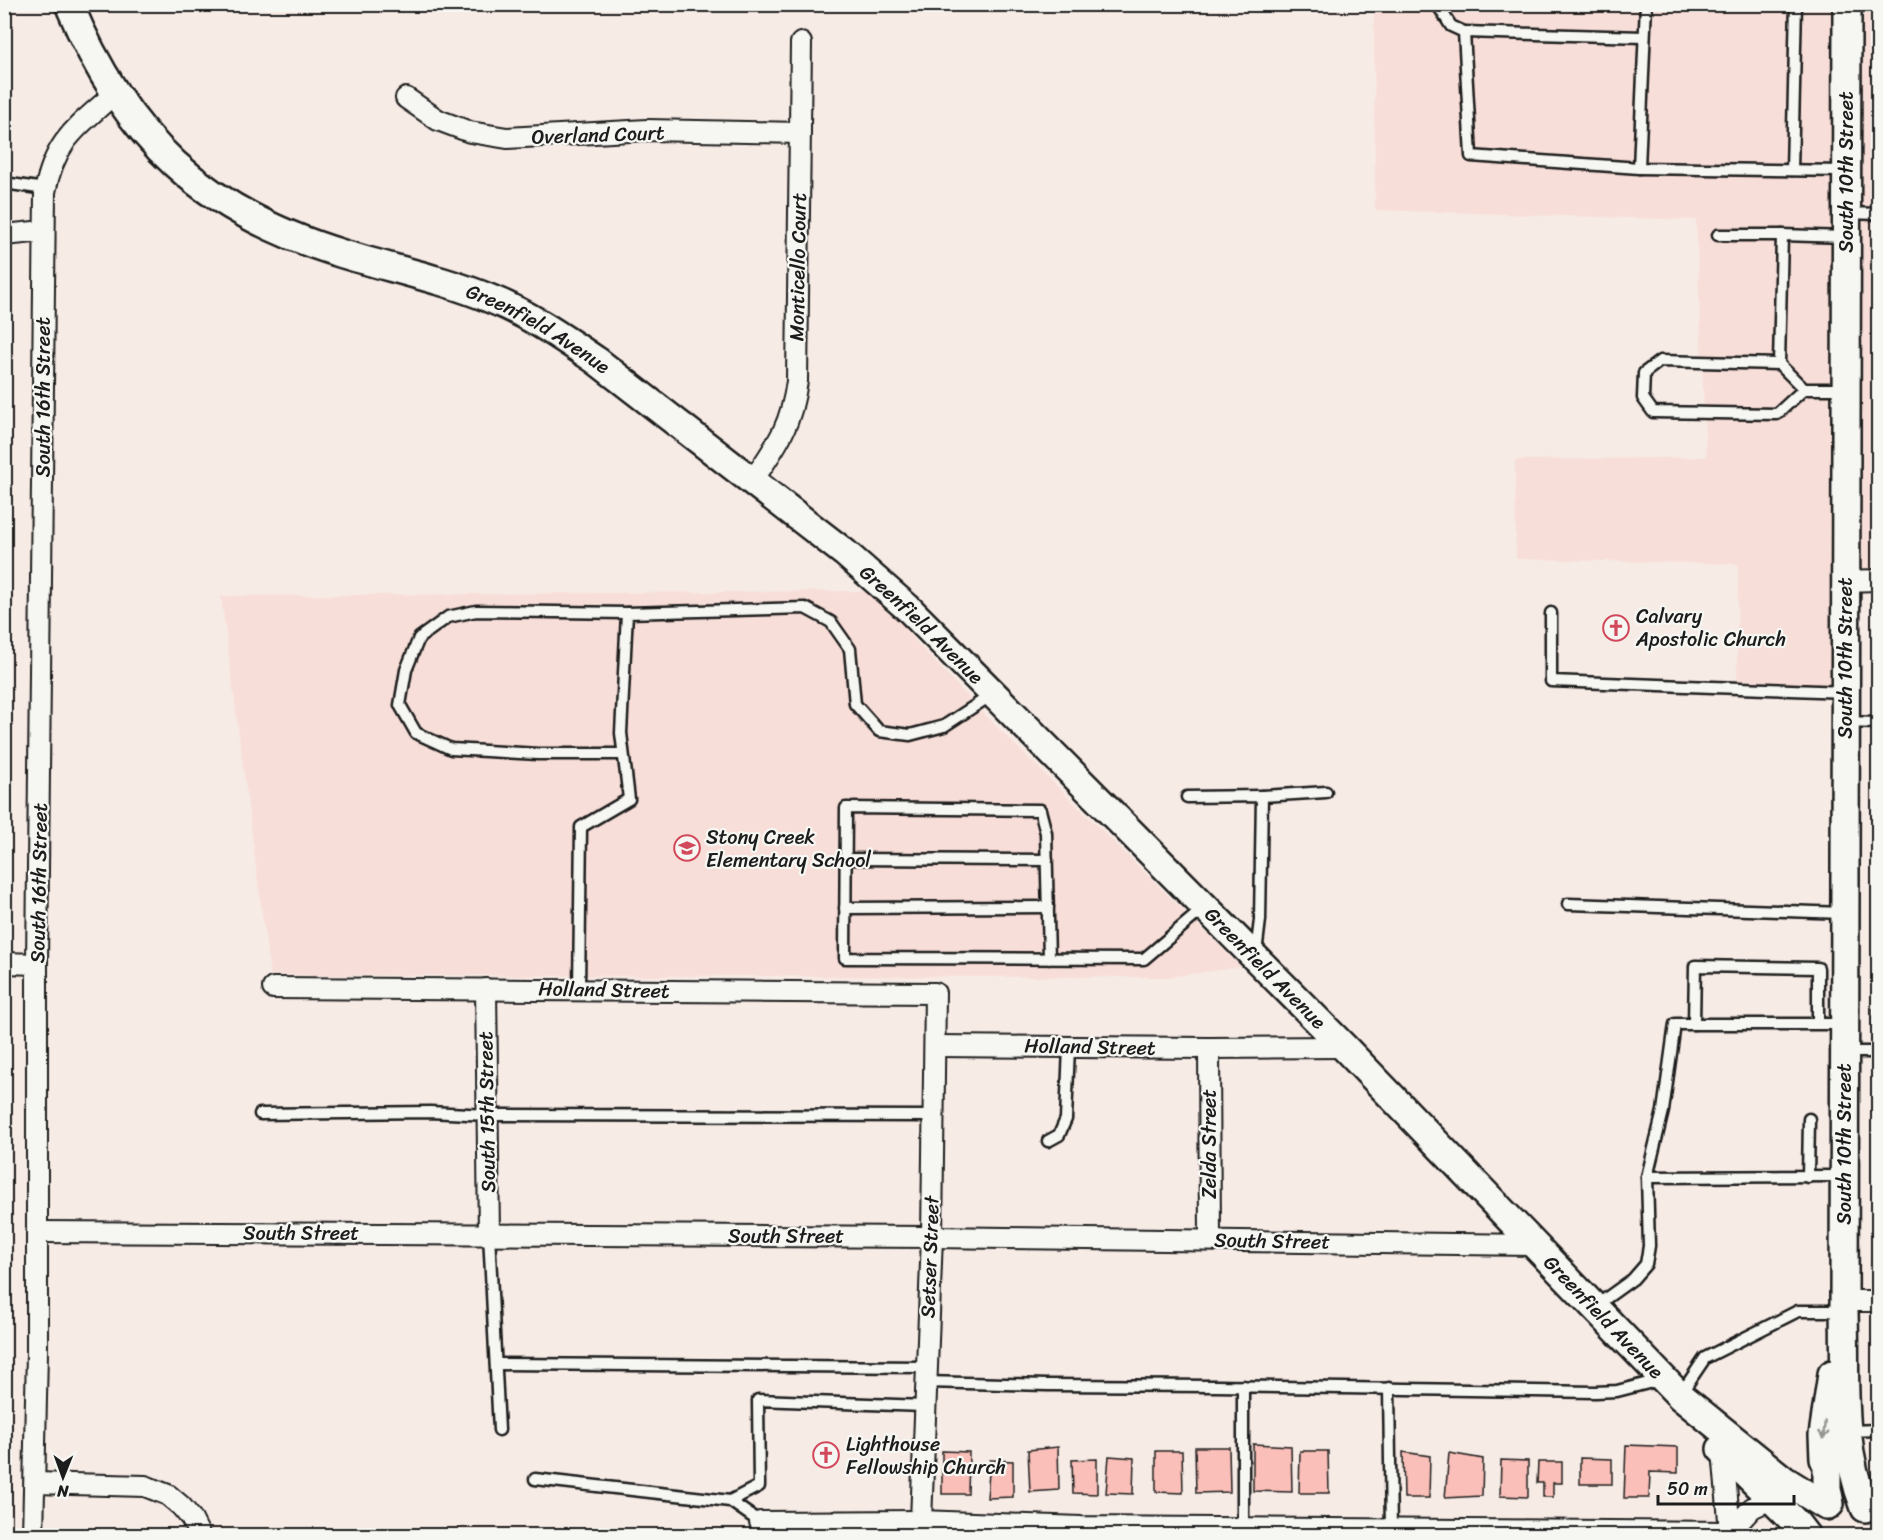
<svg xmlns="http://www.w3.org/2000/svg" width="1883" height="1540" viewBox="0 0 1883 1540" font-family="Sriracha,sans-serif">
  <rect width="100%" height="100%" fill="#f7ebe6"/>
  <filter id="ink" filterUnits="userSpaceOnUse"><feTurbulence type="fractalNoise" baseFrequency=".0167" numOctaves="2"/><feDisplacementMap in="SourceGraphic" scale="12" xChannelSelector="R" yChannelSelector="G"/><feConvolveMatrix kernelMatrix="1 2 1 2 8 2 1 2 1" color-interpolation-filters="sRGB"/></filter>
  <g filter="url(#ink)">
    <g fill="#f8ded8">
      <polygon points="1374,5 1878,5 1878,573 1854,573 1850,687 1737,680 1738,564 1516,559 1515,460 1706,457 1696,220 1375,210"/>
      <polygon points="866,591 888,605 917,643 999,729 1241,967 1169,977 270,975 221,596"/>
    </g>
    <g fill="#fabfb8" stroke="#1c1c1c" stroke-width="1.5">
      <polygon points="1873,1009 1878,1010 1878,1033 1873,1033"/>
      <polygon points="1875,1106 1878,1106 1878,1149"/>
      <polygon points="1872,1192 1878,1192 1878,1231 1874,1231"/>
      <polygon points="1872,1249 1878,1249 1878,1278 1871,1278"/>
      <polygon points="1876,1332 1878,1332 1878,1369 1875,1369"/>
      <polygon points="1874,1394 1878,1394 1878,1421 1875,1421"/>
      <polygon points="1253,1444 1291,1446 1292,1492 1253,1491"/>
      <polygon points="1626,1445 1678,1447 1678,1473 1650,1472 1649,1498 1624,1498"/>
      <polygon points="1058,1447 1059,1490 1030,1492 1028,1450"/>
      <polygon points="1195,1447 1229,1447 1230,1492 1196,1493"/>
      <polygon points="942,1451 969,1452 968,1494 942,1494"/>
      <polygon points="1156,1451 1182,1451 1183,1493 1156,1492"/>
      <polygon points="1300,1451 1328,1451 1329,1493 1299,1493"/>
      <polygon points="1403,1452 1430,1456 1429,1498 1404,1498"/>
      <polygon points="1449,1453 1483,1459 1482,1496 1445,1498"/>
      <polygon points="1109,1456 1134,1458 1133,1494 1106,1493"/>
      <polygon points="1580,1458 1612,1459 1612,1484 1580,1484"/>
      <polygon points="1097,1459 1097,1494 1073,1493 1072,1460"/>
      <polygon points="990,1460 1013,1461 1013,1497 987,1498"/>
      <polygon points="1501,1460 1528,1461 1528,1497 1500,1496"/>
      <polygon points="1538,1462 1562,1462 1562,1483 1553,1483 1553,1497 1543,1497 1543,1483 1537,1483"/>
    </g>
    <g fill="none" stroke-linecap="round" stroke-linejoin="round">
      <g stroke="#1c1c1c" stroke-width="15">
        <g id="lane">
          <polyline points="1437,4 1451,26 1464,32 1471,156 1639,168"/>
          <polyline points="1646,4 1639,168 1846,171"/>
          <polyline points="1464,32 1644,37"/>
          <polyline points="1792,170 1796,4"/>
          <polyline points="4,183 45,189"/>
          <polyline points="1847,213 1878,214"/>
          <polyline points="1718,235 1782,235"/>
          <polyline points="1779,364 1782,235 1845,237"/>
          <polyline points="1804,389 1777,414 1653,412 1643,398 1644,373 1660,361 1779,364 1804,389 1845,389"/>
          <polyline points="1551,613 1551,681 1845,692"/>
          <polyline points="1845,722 1878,723"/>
          <polyline points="623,754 538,754 451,749 416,733 400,705 406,670 419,638 448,617 476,611 627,613"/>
          <polyline points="1262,796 1326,792"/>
          <polyline points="1187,797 1262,796 1260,920 1256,953"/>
          <polyline points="846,859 1047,860"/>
          <polyline points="1568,904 1844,913"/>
          <polyline points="845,908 1048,907"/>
          <polyline points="1049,959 1046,833 1040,810 846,808 845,958 1144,959 1204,908"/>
          <polyline points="579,990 581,827 629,799 621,733 627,613 805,608 831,622 850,649 855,704 879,731 910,735 944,726 993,694"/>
          <polyline points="1818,1024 1818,968 1695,966 1694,1024 1844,1024"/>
          <polyline points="1846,1052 1878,1052"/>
          <polyline points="260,1114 430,1112 487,1115 934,1116"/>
          <polyline points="1048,1141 1059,1135 1066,1119 1069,1047"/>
          <polyline points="1647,1177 1844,1176"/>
          <polyline points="1808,1177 1809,1119"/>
          <polyline points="489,1234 499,1430"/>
          <polyline points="1594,1307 1633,1279 1646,1264 1649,1246 1647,1177 1663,1111 1675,1024 1694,1024"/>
          <polyline points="496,1364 925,1367"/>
          <polyline points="925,1382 1047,1385 1216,1386 1595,1392 1617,1391 1660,1380"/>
          <polyline points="1243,1386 1243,1532"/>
          <polyline points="1389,1388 1391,1532"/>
          <polyline points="1680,1395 1705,1358 1798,1311 1843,1311"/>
          <polyline points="1849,1431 1878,1430"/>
          <polyline points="535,1479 730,1501 760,1522"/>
          <polyline points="730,1501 759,1486 758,1400 924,1406"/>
        </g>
      </g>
      <g stroke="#1c1c1c" stroke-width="24">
        <g id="street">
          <polyline points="406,98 438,120 470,132 507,138 647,130 800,133"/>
          <polyline points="4,235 44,231"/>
          <path d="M753,480C778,443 791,426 797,381L801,43"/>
          <polyline points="1845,581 1878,580"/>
          <polyline points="4,963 37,964"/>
          <polyline points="273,988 935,993 932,1237 921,1521"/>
          <polyline points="486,989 489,1234"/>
          <polyline points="935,1046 1209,1048 1344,1047"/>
          <polyline points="1209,1048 1210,1240"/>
          <polyline points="38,1232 932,1237 1535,1245"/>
          <polyline points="1844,1301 1878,1301"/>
          <polyline points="1723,1451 1730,1532"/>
          <polyline points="35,1483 145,1486 168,1495 181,1506 191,1518 200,1536"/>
          <polyline points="760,1522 921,1521 1081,1527 1730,1532"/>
          <polyline points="1730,1532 1752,1508 1771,1499"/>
          <path d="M33,1536L37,1352V964L45,192C55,139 78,127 115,93"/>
        </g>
      </g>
      <g stroke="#1c1c1c" stroke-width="32">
        <g id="secondary">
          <path id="s1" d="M69,4C125,139 204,212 343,254C393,269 443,279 491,299C529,314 563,338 597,361L845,553L910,610L1344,1047L1680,1396L1784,1480L1826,1506"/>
          <path d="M1847,4L1844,1311C1846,1381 1839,1440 1865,1508"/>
          <polyline points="1721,1449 1796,1523 1806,1536"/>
          <polyline points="1830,1504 1827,1488 1827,1465 1824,1459 1823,1435 1832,1374"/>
        </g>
      </g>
      <use href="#lane" stroke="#f6f6f2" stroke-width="10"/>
      <use href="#street" stroke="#f6f6f2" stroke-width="20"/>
      <use href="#secondary" stroke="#f6f6f2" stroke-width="27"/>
    </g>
    <defs><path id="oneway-shaft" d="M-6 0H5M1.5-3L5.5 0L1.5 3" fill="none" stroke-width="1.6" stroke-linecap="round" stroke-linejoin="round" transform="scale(1.5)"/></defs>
    <use stroke="#949492" href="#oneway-shaft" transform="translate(1824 1430) rotate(95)"/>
  </g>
  <defs>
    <g id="church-ring" transform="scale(1.35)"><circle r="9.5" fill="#f6f6f2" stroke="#d1495b" stroke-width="1.5"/><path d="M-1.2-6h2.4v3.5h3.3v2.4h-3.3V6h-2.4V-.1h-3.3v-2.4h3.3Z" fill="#d1495b"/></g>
    <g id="school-ring" transform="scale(1.35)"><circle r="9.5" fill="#f6f6f2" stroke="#d1495b" stroke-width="1.5"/><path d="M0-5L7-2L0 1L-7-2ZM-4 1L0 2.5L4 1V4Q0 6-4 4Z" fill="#d1495b"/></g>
  </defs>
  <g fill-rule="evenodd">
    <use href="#church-ring" x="1616" y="628"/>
    <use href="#school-ring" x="687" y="848"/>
    <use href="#church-ring" x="826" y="1455"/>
  </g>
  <g text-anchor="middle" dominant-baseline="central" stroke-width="4.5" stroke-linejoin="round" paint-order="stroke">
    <g font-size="20" fill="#1c1c1c" stroke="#f6f6f2">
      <text transform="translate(598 135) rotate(-2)">Overland Court</text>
      <text transform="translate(1846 172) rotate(-90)">South 10th Street</text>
      <text transform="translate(798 267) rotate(-89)">Monticello Court</text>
      <text stroke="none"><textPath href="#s1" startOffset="596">Greenfield Avenue</textPath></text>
      <text transform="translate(43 397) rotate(-90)">South 16th Street</text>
      <text stroke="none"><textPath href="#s1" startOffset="1082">Greenfield Avenue</textPath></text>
      <text transform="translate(1845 658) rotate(-90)">South 10th Street</text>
      <text transform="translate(39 883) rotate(-89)">South 16th Street</text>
      <text stroke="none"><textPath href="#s1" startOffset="1568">Greenfield Avenue</textPath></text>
      <text transform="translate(604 990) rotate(1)">Holland Street</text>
      <text transform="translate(1090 1047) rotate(1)">Holland Street</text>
      <text transform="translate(487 1112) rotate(-91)">South 15th Street</text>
      <text transform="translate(1209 1144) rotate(-90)">Zelda Street</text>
      <text transform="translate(1844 1144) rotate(-90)">South 10th Street</text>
      <text x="301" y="1233">South Street</text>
      <text x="786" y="1236">South Street</text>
      <text transform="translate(1272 1241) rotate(1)">South Street</text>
      <text transform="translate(930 1257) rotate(-88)">Setser Street</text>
      <text stroke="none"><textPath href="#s1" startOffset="2054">Greenfield Avenue</textPath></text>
    </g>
    <g font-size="20" fill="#1c1c1c" stroke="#f6f6f2" text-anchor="start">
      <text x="1636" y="616">Calvary<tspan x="1636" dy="23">Apostolic Church</tspan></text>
      <text x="706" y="837">Stony Creek<tspan x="706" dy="23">Elementary School</tspan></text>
      <text x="846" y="1444">Lighthouse<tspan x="846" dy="23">Fellowship Church</tspan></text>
    </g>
  </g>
  <rect width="1883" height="1540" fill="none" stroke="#f6f6f2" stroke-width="24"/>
  <rect x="12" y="12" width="1859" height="1516" fill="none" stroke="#1c1c1c" stroke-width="2" filter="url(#ink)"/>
  <g transform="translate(63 1477) rotate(181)" stroke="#f6f6f2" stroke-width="4.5" paint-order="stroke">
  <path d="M0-4.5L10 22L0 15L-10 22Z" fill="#1c1c1c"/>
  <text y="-9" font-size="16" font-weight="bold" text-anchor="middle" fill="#1c1c1c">N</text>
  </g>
  <path d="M1658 1495v9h136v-9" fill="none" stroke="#1c1c1c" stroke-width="3"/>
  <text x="1667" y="1495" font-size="18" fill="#1c1c1c" stroke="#f6f6f2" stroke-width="4.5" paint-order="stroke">50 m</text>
</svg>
